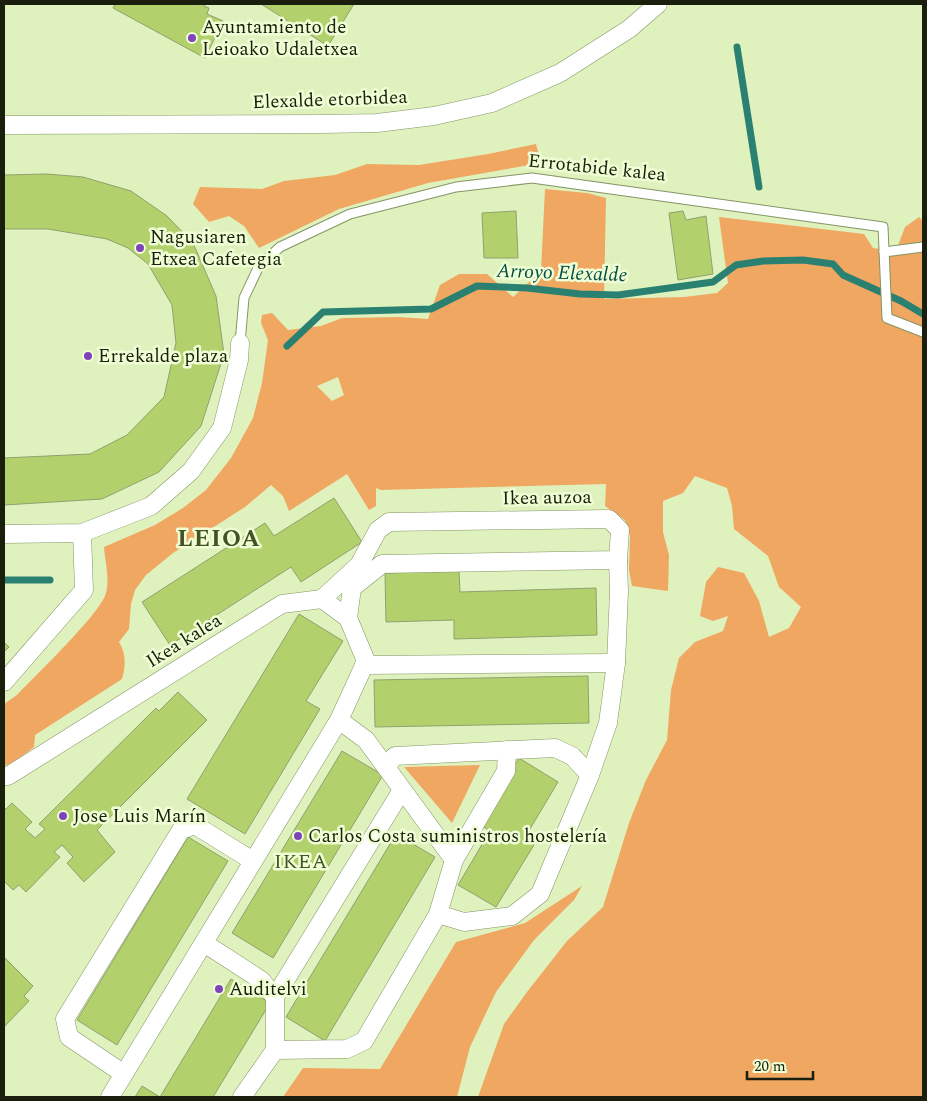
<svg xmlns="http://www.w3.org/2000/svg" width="927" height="1101" viewBox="0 0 927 1101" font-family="Spectral,serif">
  <rect width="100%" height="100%" fill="#dff2be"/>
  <g fill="#f0a761" fill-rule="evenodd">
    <polygon points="536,144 541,163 428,183 339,209 259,248 244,226 229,216 209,222 193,204 200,187 262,189 284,181 335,175 367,164 419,165 488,154"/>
    <path d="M545,189L587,193L606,198L604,299L684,297L717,293L728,283L719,217L864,234L873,248L896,251L905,227L919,217L923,221V1097H478L504,1024L527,992L567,941L603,907L629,823L646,780L667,740L671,690L679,658L695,642L723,631L728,616L713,621L700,616L706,582L718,567L744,573L759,601L769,637L789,628L801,607L779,587L768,556L734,529L732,506L727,488L695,476L683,493L663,501V532L669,555L668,591L632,586L629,570L630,536L625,520L605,506L606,484L381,490L376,488V506L369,510L347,474L289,511L283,496L271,485L245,507L173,553L146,575L135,590L131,604L129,629L119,642C126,653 126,666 122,679L35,735L34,747L14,762L4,766V704L17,695C35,676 101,613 106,593C110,579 105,561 104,547L155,525L183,508L206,490L231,458L253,418L262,383L268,340L261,323L262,315L272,313L288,330L321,326L342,318L398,317L428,319L440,285L459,274H487L513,297L541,271ZM338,377L344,395L332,401L317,386Z"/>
    <polygon points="480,765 452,823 404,767"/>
    <polygon points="582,886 574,900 534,940 496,992 470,1047 457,1097 283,1097 303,1068 380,1069 456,942 525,923"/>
  </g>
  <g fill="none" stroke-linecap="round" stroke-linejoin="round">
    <g stroke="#2a8172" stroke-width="7">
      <polyline points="737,47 759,187"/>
      <polyline points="287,346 323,312 431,309 477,286 527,288 580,294 618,295 713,282 736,265 763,261 803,260 833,264 843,275 901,301 923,314"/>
      <polyline points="4,580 50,580"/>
    </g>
  </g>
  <g fill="#b2d16c" stroke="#8fa06f">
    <polygon points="115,4 205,4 204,6 209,8 207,14 223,21 205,58 113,8"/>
    <polygon points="261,4 354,4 328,46"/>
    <polygon points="47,174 83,177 131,191 167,216 193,243 216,296 224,354 201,426 159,472 102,499 4,505 4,458 90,454 127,435 164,397 176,343 172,305 148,264 128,248 107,239 48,229 4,229 4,175"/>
    <polygon points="516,211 518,258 484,258 482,213"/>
    <polygon points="683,211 686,220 706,216 713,274 678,280 669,213"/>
    <polygon points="334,498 362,542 301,582 291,567 170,645 142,602 265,523 274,536"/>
    <polygon points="459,571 460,592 596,588 597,635 454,639 454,620 386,622 385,573"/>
    <polygon points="299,614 343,641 306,701 320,709 245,834 187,799"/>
    <polygon points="4,642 9,647 4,652"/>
    <polygon points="588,676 589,723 375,727 374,680"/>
    <polygon points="178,692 207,720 97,830 115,852 84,882 67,863 73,857 62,845 54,852 60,857 26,892 19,885 13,890 4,881 4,808 6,809 12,803 32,822 25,829 35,838 45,829 39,824 156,708 159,711"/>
    <polygon points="342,751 383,775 273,958 232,933"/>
    <polygon points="519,758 558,782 524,839 534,845 496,907 458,885 490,831 479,824"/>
    <polygon points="396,834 435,857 325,1041 286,1017"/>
    <polygon points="188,837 228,861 117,1045 77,1020"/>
    <polygon points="4,957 33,986 24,996 29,1001 4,1027"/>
    <polygon points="231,979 270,1003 213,1097 135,1097 142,1086 160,1097"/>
  </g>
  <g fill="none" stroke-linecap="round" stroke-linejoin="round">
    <g stroke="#849464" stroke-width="11">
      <g id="service">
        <polyline points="884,252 923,247"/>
        <polyline points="240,343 244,298 259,266 280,247 350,214 456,187 532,178 883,227 887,318 923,332"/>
      </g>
    </g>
    <g stroke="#849464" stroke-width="19">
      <g id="minor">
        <polyline points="4,125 322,124 377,123 434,116 492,103 560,73 629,29 658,4"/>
        <polyline points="4,534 82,533 151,506 191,471 222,428 239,360 240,343"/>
        <polyline points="322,599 359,565 378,530 389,522 609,519 620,530 618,560 382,564 352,588 348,618"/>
        <polyline points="364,665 616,663"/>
        <polyline points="4,682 84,590 82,533"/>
        <polyline points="339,720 366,740 454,860"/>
        <polyline points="386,767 395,756 555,748 572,756 590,775"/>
        <polyline points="4,776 8,776 282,604 322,599 348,618 366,661 339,720 110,1097"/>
        <polyline points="438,914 454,860 506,771 507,750"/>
        <polyline points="204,943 261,980 275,997"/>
        <polyline points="275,1050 275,997 402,790"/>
        <polyline points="124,1074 69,1037 65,1019 181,830 195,825 253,861"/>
        <polyline points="242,1097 275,1050 347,1049 364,1041 438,914 464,922 512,916 540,894 590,775 608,723 616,663 619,591 618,560"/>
      </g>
    </g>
    <use href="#service" stroke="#fff" stroke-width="9"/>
    <use href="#minor" stroke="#fff" stroke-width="18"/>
  </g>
  <g fill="#7f44ba" stroke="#effed4" stroke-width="2">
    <circle cx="192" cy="38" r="5"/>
    <circle cx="140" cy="248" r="5"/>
    <circle cx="88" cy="356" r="5"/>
    <circle cx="63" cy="816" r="5"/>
    <circle cx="298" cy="836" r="5"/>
    <circle cx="219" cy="989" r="5"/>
  </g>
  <g text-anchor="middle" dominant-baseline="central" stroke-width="5" stroke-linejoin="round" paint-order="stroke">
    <g font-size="19" fill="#191f0c" stroke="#effed4" text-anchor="start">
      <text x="202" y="27">Ayuntamiento de<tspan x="202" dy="22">Leioako Udaletxea</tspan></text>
      <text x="150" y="237">Nagusiaren<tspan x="150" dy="22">Etxea Cafetegia</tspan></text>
      <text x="98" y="356">Errekalde plaza</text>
      <text x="73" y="816">Jose Luis Marín</text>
      <text x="308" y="836">Carlos Costa suministros hostelería</text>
      <text x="229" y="989">Auditelvi</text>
    </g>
    <g font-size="19" fill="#191f0c" stroke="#effed4">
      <text transform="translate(330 100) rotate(-2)">Elexalde etorbidea</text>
      <text transform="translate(597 168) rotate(6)">Errotabide kalea</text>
      <text transform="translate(547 498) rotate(-1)">Ikea auzoa</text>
      <text transform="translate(184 641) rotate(-32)">Ikea kalea</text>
    </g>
    <g font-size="20" font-style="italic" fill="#064d46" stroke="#effed4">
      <text transform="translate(562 273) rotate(2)">Arroyo Elexalde</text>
    </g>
    <g font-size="20" letter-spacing="1" fill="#445224" stroke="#effed4">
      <text x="301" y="862">IKEA</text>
    </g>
    <g font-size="24" font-weight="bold" letter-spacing="1" fill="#445224" stroke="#effed4">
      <text x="219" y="539">LEIOA</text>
    </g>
  </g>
  <rect width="927" height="1101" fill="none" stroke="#191f0c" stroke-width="10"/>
  <path d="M747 1071v8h66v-8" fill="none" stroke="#191f0c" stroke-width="2.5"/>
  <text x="754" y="1071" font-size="15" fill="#191f0c" stroke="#effed4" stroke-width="4" paint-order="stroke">20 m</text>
</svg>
